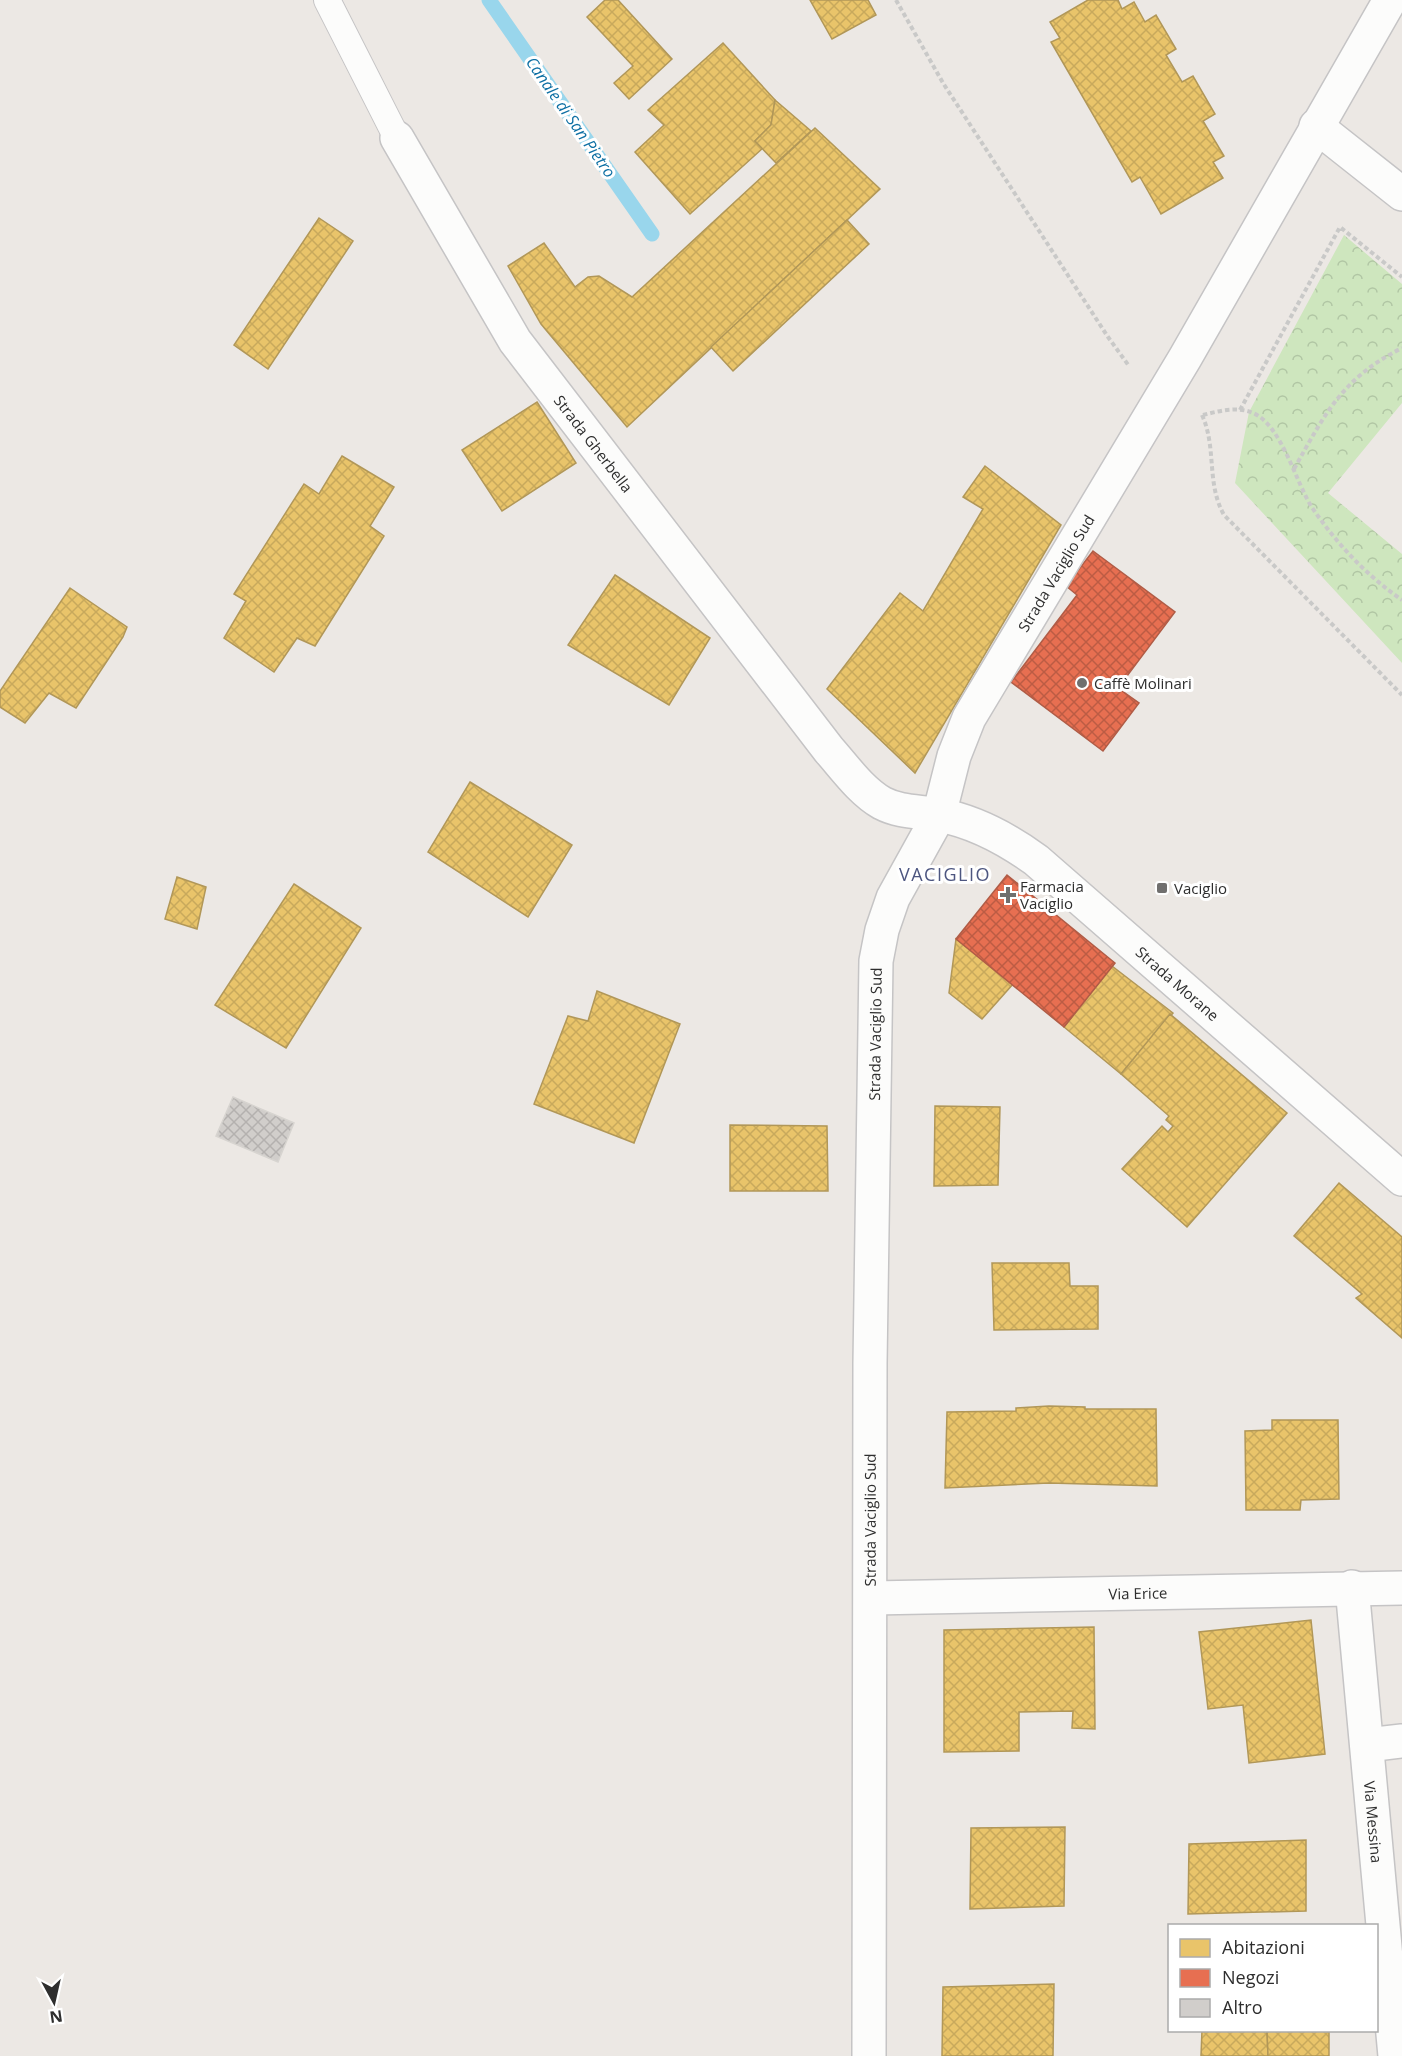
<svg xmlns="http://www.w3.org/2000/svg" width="1402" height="2056" viewBox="0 0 1402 2056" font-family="'Open Sans',sans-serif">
  <defs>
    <pattern id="forest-crowns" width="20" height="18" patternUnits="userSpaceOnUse" patternTransform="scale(1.5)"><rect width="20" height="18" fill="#cee6be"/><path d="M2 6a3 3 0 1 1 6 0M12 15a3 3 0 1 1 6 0" fill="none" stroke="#b1c6a4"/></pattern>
    <pattern id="homes-cross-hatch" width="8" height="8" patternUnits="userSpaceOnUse" patternTransform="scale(1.5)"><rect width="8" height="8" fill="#e9c46a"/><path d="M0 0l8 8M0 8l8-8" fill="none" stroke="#c8a95c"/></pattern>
    <pattern id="shops-cross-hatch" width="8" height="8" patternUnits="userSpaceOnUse" patternTransform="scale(1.5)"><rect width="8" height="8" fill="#e76f51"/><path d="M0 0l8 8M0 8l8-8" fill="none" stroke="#bc5c44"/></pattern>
    <pattern id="building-cross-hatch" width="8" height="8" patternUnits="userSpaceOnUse" patternTransform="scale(1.5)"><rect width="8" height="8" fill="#d1cecb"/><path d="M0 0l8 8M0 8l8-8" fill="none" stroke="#b4b1af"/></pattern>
  </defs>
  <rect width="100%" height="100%" fill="#ece8e4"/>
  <polygon fill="url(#forest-crowns)" points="1344,235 1402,284 1402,403 1328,493 1402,554 1402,663 1235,483 1249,412"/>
  <g fill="url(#homes-cross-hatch)" stroke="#b19758" stroke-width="1.5">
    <polygon points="605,0 618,0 672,59 629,99 614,83 633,66 587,17"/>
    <polygon points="810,0 868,0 876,15 832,39"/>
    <polygon points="1088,0 1118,0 1122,9 1134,2 1145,22 1156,15 1176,49 1166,55 1182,82 1193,76 1215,114 1203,121 1224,156 1213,162 1223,178 1161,214 1140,177 1132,182 1051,42 1060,38 1050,22"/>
    <polygon points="723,43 775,100 771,125 755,141 763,148 690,214 635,152 664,125 648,110"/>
    <polygon points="775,100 811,131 776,163 755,141 771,125"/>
    <polygon points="815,128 880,189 627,427 541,324 508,266 544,243 575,287 588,277 599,276 632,297"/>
    <polygon points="319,218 353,241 268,369 234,345"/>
    <polygon points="847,220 869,244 733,371 711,347"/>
    <polygon points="537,402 576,463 502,511 462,450"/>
    <polygon points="342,456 394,487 370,526 384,536 315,646 297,638 274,672 224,638 246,601 234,594 304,484 319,494"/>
    <polygon points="985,466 1061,525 915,773 827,689 900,593 923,611 983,509 963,497"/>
    <polygon points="615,575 710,638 669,705 568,645"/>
    <polygon points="70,588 127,627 123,637 76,708 49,693 25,723 0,707 0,691"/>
    <polygon points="470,782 572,845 528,917 428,852"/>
    <polygon points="177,877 206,887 197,929 165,919"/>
    <polygon points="294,884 361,928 286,1048 215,1005"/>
    <polygon points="956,939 1013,984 982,1019 949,993"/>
    <polygon points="1112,966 1173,1013 1121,1074 1064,1027"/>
    <polygon points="597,991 680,1024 634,1143 534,1104 568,1016 588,1021"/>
    <polygon points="1170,1014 1287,1113 1187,1227 1122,1169 1162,1126 1168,1132 1173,1126 1166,1120 1169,1116 1121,1074"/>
    <polygon points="935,1106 1000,1107 998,1185 934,1186"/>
    <polygon points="730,1125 827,1126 828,1191 730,1191"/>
    <polygon points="1339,1183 1402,1237 1402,1338 1356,1298 1362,1294 1294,1236"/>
    <polygon points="992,1263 1069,1263 1070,1286 1098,1286 1098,1329 994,1330"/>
    <polygon points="1049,1406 1085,1407 1085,1409 1156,1409 1157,1486 1049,1483 945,1488 947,1412 1016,1411 1016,1408"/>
    <polygon points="1272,1420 1338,1420 1339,1499 1301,1500 1300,1510 1246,1510 1245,1431 1272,1430"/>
    <polygon points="1311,1620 1325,1754 1249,1763 1243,1705 1208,1709 1199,1632"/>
    <polygon points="1094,1627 1095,1729 1072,1728 1073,1711 1019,1712 1019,1751 944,1752 944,1630"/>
    <polygon points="1065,1827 1064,1906 970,1909 971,1828"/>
    <polygon points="1306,1840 1306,1911 1188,1914 1189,1844"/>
    <polygon points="1054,1984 1053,2056 942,2056 943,1987"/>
    <polygon points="1202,2030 1267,2030 1268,2056 1201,2056"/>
    <polygon points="1267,2030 1329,2030 1329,2056 1268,2056"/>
  </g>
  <g fill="url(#shops-cross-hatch)" stroke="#b05c46" stroke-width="1.5">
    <polygon points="1093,551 1175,612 1118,688 1139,703 1103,751 1011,682 1077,595 1066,586"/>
    <polygon points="1007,875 1115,963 1064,1027 956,939"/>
  </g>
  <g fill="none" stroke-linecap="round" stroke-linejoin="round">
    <polyline stroke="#99d6ec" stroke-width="15" points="489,0 652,234"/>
  </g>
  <polygon fill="url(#building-cross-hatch)" stroke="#d7d4d0" stroke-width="1.5" points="233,1097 294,1123 278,1162 216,1136"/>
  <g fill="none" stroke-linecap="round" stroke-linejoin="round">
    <g stroke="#c5c4c5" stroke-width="28">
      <polyline id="lane" points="327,0 397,138"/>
    </g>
    <g stroke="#c5c4c5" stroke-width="36">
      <g id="street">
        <polyline points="1316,126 1402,194"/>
        <path id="s1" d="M397,138L515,341L829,750C845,768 861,791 882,803C901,813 920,811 940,815C976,822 1007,839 1036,860L1402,1179"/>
        <path id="s2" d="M1352,1587L1395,2056"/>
        <path id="s3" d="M872,1598L1402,1588"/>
        <polyline points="1367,1745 1402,1741"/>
        <path id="s4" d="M869,2056L870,1364L876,961L882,930L893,898L939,815L954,756L969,718L1185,358L1390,0"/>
      </g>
    </g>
    <g stroke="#c9c9c8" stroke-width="4" stroke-dasharray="4.5 3" stroke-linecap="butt">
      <polyline points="896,0 943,83 1108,337 1129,366"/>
      <polyline points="1240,410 1340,227 1402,277"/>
      <path d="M1202,415C1217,448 1206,483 1224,515L1402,695"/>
      <path d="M1203,415C1219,411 1237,406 1253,413C1282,425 1296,484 1313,509C1338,545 1366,575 1402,600"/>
      <path d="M1294,469C1325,414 1342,378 1402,348"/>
    </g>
    <use href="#lane" stroke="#fcfcfb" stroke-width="26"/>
    <use href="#street" stroke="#fcfcfb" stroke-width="33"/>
  </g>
  <g fill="#706f6e" stroke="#fff" stroke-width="2">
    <circle cx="1082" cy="683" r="6"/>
    <rect x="1156" y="882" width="12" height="12" rx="3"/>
    <path d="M1005 886h6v6h6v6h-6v6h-6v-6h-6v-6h6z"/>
  </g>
  <g text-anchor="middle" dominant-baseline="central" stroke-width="6" stroke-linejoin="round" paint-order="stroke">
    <g font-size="15" fill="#2e2e2e" stroke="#fff">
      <text stroke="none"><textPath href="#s1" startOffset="364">Strada Gherbella</textPath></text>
      <text stroke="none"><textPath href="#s4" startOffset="1526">Strada Vaciglio Sud</textPath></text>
      <text stroke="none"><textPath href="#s1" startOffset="1180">Strada Morane</textPath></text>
      <text stroke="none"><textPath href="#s4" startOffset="1022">Strada Vaciglio Sud</textPath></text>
      <text stroke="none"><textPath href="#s4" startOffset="536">Strada Vaciglio Sud</textPath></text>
      <text stroke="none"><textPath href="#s3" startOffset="266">Via Erice</textPath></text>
      <text stroke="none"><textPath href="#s2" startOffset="236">Via Messina</textPath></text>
    </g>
    <g font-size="15" fill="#2e2e2e" stroke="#fff" text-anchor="start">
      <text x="1094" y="683">Caffè Molinari</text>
      <text x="1020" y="886">Farmacia<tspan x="1020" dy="17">Vaciglio</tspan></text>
      <text x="1174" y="888">Vaciglio</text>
    </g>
    <g font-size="16" font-style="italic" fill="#0d6fa3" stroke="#fff">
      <text transform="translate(571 117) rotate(55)">Canale di San Pietro</text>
    </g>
    <g font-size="18" letter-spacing="1.5" fill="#4d5680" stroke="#fff">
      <text x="945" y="874">VACIGLIO</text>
    </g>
  </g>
  <rect x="1168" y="1924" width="210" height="108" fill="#ffffff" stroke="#ababab" stroke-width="1.5"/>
  <rect x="1180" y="1939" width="30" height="18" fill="#e9c46a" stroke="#ababab" stroke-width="1.5"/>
  <text x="1222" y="1954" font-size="18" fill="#2e2e2e">Abitazioni</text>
  <rect x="1180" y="1969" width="30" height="18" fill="#e76f51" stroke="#ababab" stroke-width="1.5"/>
  <text x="1222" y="1984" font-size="18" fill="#2e2e2e">Negozi</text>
  <rect x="1180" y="1999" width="30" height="18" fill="#d1cecb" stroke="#ababab" stroke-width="1.5"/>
  <text x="1222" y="2014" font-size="18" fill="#2e2e2e">Altro</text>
  <g transform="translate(54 2002) rotate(172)" stroke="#ffffff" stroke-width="4.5" paint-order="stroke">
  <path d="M0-4.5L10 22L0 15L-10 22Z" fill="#2e2e2e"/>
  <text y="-9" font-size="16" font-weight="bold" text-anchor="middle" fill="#2e2e2e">N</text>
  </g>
</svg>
